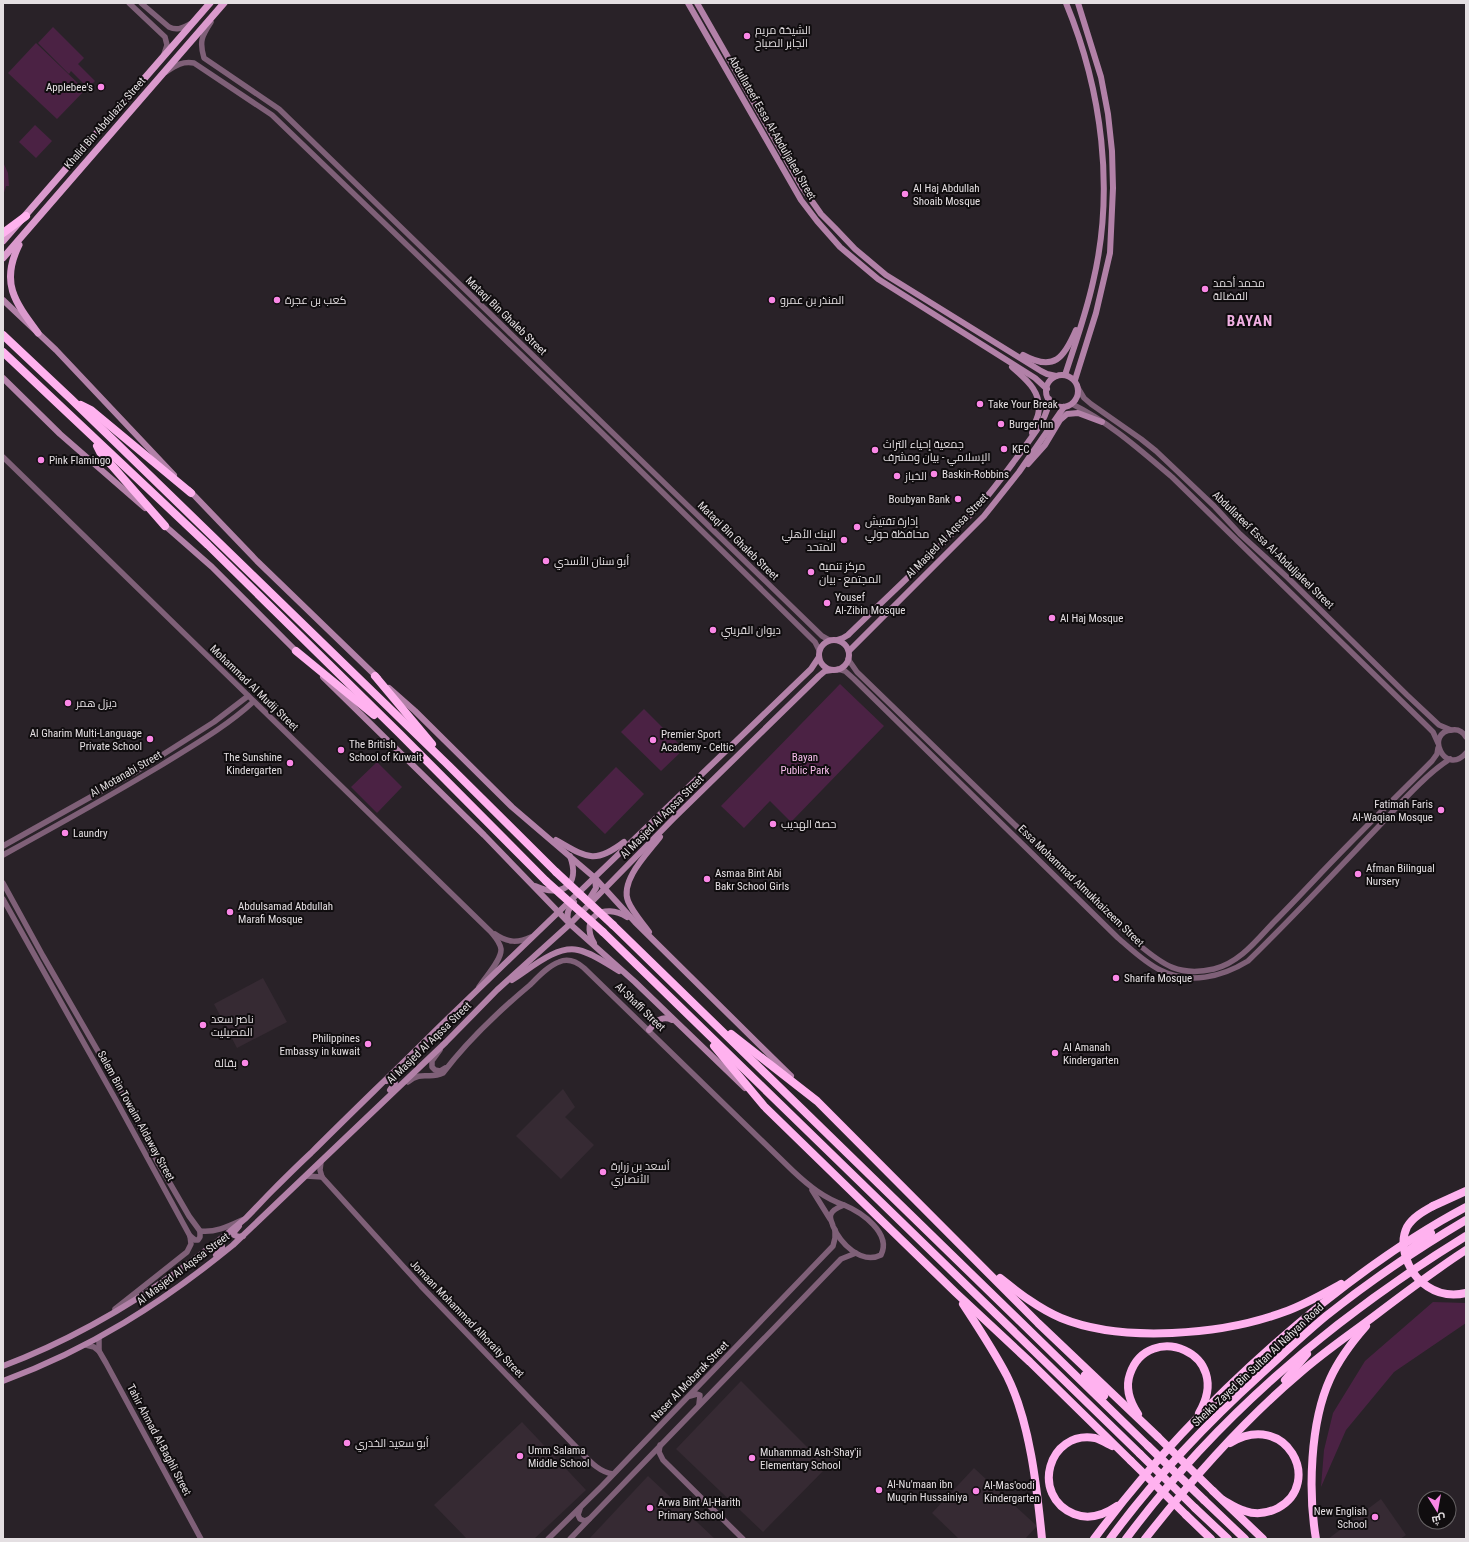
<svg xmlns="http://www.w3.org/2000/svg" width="1469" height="1542" viewBox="0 0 1469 1542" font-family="'Roboto Condensed',Cairo,sans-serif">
  <rect width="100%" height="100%" fill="#292228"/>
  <g fill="#362a33">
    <polygon points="263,978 287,1022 237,1048 214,1004"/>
    <polygon points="563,1089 575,1107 565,1117 594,1145 561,1179 516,1136"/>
    <polygon points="741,1381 827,1467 763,1532 676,1449"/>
    <polygon points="522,1422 586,1490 534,1539 467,1539 434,1505"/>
    <polygon points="974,1468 1037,1526 1025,1539 959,1539 932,1513"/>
    <polygon points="648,1476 715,1539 589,1539"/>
    <polygon points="1381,1499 1406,1535 1400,1539 1328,1539"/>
  </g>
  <g fill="#4b2244">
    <polygon points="53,27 84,58 78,64 95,81 88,88 71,71 69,74 38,43"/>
    <polygon points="36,43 85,90 57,119 8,73"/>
    <polygon points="35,125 52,141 36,158 19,142"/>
    <polygon points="3,162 8,173 9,186 6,186 3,196"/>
    <polygon points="840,684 884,726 791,822 770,801 744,828 721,806"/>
    <polygon points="644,709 684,749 661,771 621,732"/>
    <polygon points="377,762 402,787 377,813 351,787"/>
    <polygon points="616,767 644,794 605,834 577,807"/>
    <polygon points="1433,1302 1466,1303 1466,1323 1394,1372 1346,1430 1321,1487 1324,1450 1333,1413 1365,1361"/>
  </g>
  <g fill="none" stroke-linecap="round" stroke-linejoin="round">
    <g stroke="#7f6078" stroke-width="5.5">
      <polyline points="129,3 165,37 167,45 164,54"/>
      <path d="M141,3L169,27C177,31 182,28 190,24"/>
      <path d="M211,22C202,36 199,41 204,58L279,109L822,636L829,640"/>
      <path d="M166,72C176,65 183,61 194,63L272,115L601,432L815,642L819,650"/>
      <polyline points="1078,388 1084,398 1091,404 1141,439 1156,451 1214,506 1240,534 1288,578 1407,695 1439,725 1451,730"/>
      <path d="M1072,404C1109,422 1140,450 1172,477L1428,727L1433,732L1438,743"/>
      <path d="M3,457L491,932C495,937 500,942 501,949C502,960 485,977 479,987"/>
      <path d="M848,659L857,672L1138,944C1163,965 1179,977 1214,969C1239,963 1256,941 1273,923C1289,907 1305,890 1321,873C1357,835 1395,798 1432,761L1437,754L1438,748"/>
      <path d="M838,669L845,671L854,679L1118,938C1131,949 1144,962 1160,970C1189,985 1222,977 1248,961C1293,917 1336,871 1379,826C1399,805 1427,773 1450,759"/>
      <path d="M1466,737C1463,732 1458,729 1452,730C1424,732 1445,777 1466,753"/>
      <polyline points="3,846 137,771 214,722 248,696"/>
      <path d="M3,855C56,826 108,797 160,766C192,746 226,727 253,702"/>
      <path d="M3,883L43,956L125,1098L157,1161L189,1216L200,1231C215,1233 229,1226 242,1220"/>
      <polyline points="3,899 117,1102 190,1236 191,1244 187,1252 115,1309"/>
      <path d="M495,934C508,943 518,943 531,937"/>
      <polyline points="440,1050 432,1061 432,1067 435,1070 440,1071 445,1068"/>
      <path d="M408,1082C422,1070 429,1080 443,1073C468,1040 499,1011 530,985C538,977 548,966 559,962C568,958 577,962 584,968L793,1171C809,1186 824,1198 844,1205"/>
      <path d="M321,1162L320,1170L322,1177L421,1286L578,1449C588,1459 598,1472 613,1474"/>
      <polyline points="306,1176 322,1177"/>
      <polyline points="812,1190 830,1219"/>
      <path d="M844,1205C861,1212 892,1233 881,1255C861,1265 840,1243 833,1226C832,1222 829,1218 831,1214C833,1209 839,1207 844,1205Z"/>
      <polyline points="190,1236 195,1240 198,1240 200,1237 200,1231"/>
      <polyline points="99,1338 99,1351 106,1363 201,1539"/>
      <polyline points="86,1345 94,1347 99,1351"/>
      <polyline points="690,1396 697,1394 700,1395 699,1404"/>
      <polyline points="660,1445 659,1452 663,1460 743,1539"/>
      <polyline points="580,1509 578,1515 580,1519 585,1521 589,1519"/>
      <polyline points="548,1539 602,1486 833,1246 835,1238 835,1230"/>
      <polyline points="570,1539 841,1259 856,1253"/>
    </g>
    <g stroke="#b281a8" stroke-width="6">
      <polyline points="688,3 801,200 817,221 840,247 878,279 1035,378 1047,389"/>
      <polyline points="697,3 802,187 821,214 835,228 855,249 886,275 1041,371 1047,374 1056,376"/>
      <polyline points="3,300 56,350 174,475"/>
      <path d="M1023,355C1054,372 1064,358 1076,330"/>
      <path d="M1012,367C1027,380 1043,393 1038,415C1036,421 1033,427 1032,433"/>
      <path d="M1065,375C1075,344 1086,314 1093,282C1115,190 1102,90 1066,3"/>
      <circle cx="1062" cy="391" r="16"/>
      <polyline points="3,378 60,434 145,508"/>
      <polyline points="1075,380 1096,313 1110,253 1113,188 1112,151 1108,114 1101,77 1078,3"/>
      <polyline points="1028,464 1045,445 1060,420 1067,414 1078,413 1102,422"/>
      <polyline points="189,490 257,561 378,678"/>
      <polyline points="163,524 212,567 298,653"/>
      <circle cx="834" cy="655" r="15"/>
      <path d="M837,640L843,638L848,635C894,590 942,547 984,500C997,485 1009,468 1021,452C1032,436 1048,419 1049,399"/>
      <polyline points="849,651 984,516 1019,472 1064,407"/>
      <polyline points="323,677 484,835 570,924 635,982 745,1088"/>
      <polyline points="389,688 415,711 512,807 595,878 635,922 791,1076"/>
      <path d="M556,840C586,857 594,865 624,842"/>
      <path d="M535,886C561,898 581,886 570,856"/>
      <polyline points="588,901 596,888 595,879"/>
      <path d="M569,922C565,914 569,909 574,902"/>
      <path d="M649,932C642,922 633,913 628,901C620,880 648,853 660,837"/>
      <path d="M594,943C579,918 604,902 627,917"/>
      <path d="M512,980C530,969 556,945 578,950C592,953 606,963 619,971"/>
      <path d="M649,1030C656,1022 661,1015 672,1020"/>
      <polyline points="386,1081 393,1079 395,1083 390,1090"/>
      <polyline points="239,1226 234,1232 234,1235 239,1237 243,1236"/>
      <polyline points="212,1245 218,1243 222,1246 222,1249 216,1255"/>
      <path d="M3,1366C93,1332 173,1280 246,1218C255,1209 263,1200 272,1191C285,1178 298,1165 311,1153C353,1111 396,1070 438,1028C562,908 686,788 811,669L819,657"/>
      <path d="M3,1381C90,1349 162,1303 233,1245L446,1042L497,990L570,924L674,818L819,676L825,671L832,670"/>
    </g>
    <g stroke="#da9acd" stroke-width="7">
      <polyline points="3,241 210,3"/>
      <path d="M19,245C0,283 15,302 38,333"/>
      <polyline points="3,258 224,3"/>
    </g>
    <g stroke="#ffb2ef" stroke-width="8">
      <polyline points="3,233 26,216"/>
      <polyline points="3,335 71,399 445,762 556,872"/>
      <polyline points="3,352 208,545 399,733 546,881"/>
      <polyline points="81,405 91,410 191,493"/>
      <polyline points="97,446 100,452 165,526"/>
      <polyline points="296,651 374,715"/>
      <polyline points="375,676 432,744"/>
      <polyline points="613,925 1148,1446"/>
      <polyline points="603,932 1140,1454"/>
      <polyline points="731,1034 817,1101 1038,1323 1158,1437"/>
      <polyline points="714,1046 764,1106 956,1293 1030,1362 1131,1461"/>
      <polyline points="1433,1206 1466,1191"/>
      <polyline points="1407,1252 1431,1233"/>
      <path d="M1000,1278C1019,1293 1038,1308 1061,1318C1122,1343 1222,1335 1284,1312C1304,1305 1323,1294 1341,1284"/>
      <path d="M963,1304C978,1327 994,1351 1007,1376C1030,1422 1037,1488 1042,1539"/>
      <polyline points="1085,1375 1104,1396"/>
      <polyline points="1285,1380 1307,1354"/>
      <path d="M1138,1414C1130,1402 1125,1388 1130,1374C1148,1320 1235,1352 1199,1413"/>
      <path d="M1112,1446C1106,1443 1101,1440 1095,1438C1048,1430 1030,1496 1074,1514C1089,1520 1104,1515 1117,1506"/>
      <polyline points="1213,1491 1263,1539"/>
      <polyline points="1204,1500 1245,1539"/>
      <path d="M1223,1500C1230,1504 1237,1509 1245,1511C1256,1515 1268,1513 1278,1508C1324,1483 1286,1409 1230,1443"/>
      <polyline points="1195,1508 1228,1539"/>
      <polyline points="1186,1515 1211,1539"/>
      <path d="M1094,1539C1159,1451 1238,1372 1323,1303C1368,1267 1415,1234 1466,1207"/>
      <path d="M1110,1539C1154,1479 1204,1426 1259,1376C1281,1356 1303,1335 1326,1316C1371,1280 1417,1249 1466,1220"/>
      <path d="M1126,1539C1217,1416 1336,1316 1466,1236"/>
      <path d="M1145,1539C1192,1479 1242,1422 1300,1373C1325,1351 1352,1333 1377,1314C1406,1292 1435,1270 1466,1250"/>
      <path d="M1316,1539C1308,1492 1310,1423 1330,1379C1339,1359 1352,1342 1366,1326"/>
    </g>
    <g stroke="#ffb2ef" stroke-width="8">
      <polyline points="556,872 613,925"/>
      <polyline points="546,881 603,932"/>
      <path d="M1433,1206C1424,1211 1413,1217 1407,1227C1403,1235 1403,1246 1405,1254C1412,1282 1438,1300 1466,1293"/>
      <polyline points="1158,1437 1213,1491"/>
      <polyline points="1148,1446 1204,1500"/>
      <polyline points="1140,1454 1195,1508"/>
      <polyline points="1131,1461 1186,1515"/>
    </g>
  </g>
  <g fill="#fa87e6" stroke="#100d0f" stroke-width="1.5">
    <circle cx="747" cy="36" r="4"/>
    <circle cx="101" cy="87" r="4"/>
    <circle cx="905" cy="194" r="4"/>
    <circle cx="1205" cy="289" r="4"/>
    <circle cx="277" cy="300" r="4"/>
    <circle cx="772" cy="300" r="4"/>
    <circle cx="980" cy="404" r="4"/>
    <circle cx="1001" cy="424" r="4"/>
    <circle cx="1004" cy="449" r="4"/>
    <circle cx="875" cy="450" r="4"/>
    <circle cx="41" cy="460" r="4"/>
    <circle cx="934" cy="474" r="4"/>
    <circle cx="897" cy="476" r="4"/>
    <circle cx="958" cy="499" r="4"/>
    <circle cx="857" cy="527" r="4"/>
    <circle cx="844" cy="540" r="4"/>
    <circle cx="546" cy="561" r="4"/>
    <circle cx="811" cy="572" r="4"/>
    <circle cx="827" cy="603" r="4"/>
    <circle cx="1052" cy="618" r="4"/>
    <circle cx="713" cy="630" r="4"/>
    <circle cx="68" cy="703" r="4"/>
    <circle cx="150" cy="739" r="4"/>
    <circle cx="653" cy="740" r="4"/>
    <circle cx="341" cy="750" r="4"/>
    <circle cx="290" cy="763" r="4"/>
    <circle cx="1441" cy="810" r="4"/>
    <circle cx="773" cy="824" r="4"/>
    <circle cx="65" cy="833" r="4"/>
    <circle cx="1358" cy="874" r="4"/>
    <circle cx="707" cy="879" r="4"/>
    <circle cx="230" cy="912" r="4"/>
    <circle cx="1116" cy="978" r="4"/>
    <circle cx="203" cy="1025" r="4"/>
    <circle cx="368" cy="1044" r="4"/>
    <circle cx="1055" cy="1053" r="4"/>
    <circle cx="245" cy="1063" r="4"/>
    <circle cx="603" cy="1172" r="4"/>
    <circle cx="347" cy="1443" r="4"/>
    <circle cx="520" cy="1456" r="4"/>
    <circle cx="752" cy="1458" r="4"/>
    <circle cx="879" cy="1490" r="4"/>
    <circle cx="976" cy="1491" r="4"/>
    <circle cx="650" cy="1508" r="4"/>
    <circle cx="1375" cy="1517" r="4"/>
  </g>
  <g text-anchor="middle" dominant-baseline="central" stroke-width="4" stroke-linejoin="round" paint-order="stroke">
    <g font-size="11" fill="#e4dfe2" stroke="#100d0f" text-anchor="start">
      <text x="755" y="30">الشيخة مريم<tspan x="755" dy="13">الجابر الصباح</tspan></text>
      <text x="93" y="87" text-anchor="end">Applebee's</text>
      <text x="913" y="188">Al Haj Abdullah<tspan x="913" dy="13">Shoaib Mosque</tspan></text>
      <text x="1213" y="283">محمد أحمد<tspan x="1213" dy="13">الفضالة</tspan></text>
      <text x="285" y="300">كعب بن عجرة</text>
      <text x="780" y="300">المنذر بن عمرو</text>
      <text x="988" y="404">Take Your Break</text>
      <text x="1009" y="424">Burger Inn</text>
      <text x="883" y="444">جمعية إحياء التراث<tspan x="883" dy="13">الإسلامي - بيان ومشرف</tspan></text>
      <text x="1012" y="449">KFC</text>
      <text x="49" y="460">Pink Flamingo</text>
      <text x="942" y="474">Baskin-Robbins</text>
      <text x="905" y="476">الخباز</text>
      <text x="950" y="499" text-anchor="end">Boubyan Bank</text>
      <text x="865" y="521">إدارة تفتيش<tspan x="865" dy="13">محافظة حولي</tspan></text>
      <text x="836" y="534" text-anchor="end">البنك الأهلي<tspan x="836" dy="13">المتحد</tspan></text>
      <text x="554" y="561">أبو سنان الأسدي</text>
      <text x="819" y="566">مركز تنمية<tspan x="819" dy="13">المجتمع - بيان</tspan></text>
      <text x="835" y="597">Yousef<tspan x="835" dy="13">Al-Zibin Mosque</tspan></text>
      <text x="1060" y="618">Al Haj Mosque</text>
      <text x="721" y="630">ديوان القريني</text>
      <text x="76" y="703">ديزل همر</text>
      <text x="142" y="733" text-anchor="end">Al Gharim Multi-Language<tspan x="142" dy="13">Private School</tspan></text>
      <text x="661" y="734">Premier Sport<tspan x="661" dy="13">Academy - Celtic</tspan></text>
      <text x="349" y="744">The British<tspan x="349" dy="13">School of Kuwait</tspan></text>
      <text x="282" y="757" text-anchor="end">The Sunshine<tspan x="282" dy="13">Kindergarten</tspan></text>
      <text x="1433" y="804" text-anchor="end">Fatimah Faris<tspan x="1433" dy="13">Al-Waqian Mosque</tspan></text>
      <text x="781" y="824">حصة الهديب</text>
      <text x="73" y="833">Laundry</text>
      <text x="1366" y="868">Afman Bilingual<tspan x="1366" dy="13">Nursery</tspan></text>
      <text x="715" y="873">Asmaa Bint Abi<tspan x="715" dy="13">Bakr School Girls</tspan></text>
      <text x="238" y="906">Abdulsamad Abdullah<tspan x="238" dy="13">Marafi Mosque</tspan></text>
      <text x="1124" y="978">Sharifa Mosque</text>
      <text x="211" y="1019">ناصر سعد<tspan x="211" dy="13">المصيليت</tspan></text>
      <text x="360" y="1038" text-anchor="end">Philippines<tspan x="360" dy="13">Embassy in kuwait</tspan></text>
      <text x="1063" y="1047">Al Amanah<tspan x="1063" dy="13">Kindergarten</tspan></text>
      <text x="237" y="1063" text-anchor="end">بقالة</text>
      <text x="611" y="1166">أسعد بن زرارة<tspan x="611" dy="13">الأنصاري</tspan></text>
      <text x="355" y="1443">أبو سعيد الخدري</text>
      <text x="528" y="1450">Umm Salama<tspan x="528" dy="13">Middle School</tspan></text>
      <text x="760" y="1452">Muhammad Ash-Shay'ji<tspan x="760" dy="13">Elementary School</tspan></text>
      <text x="887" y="1484">Al-Nu'maan ibn<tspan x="887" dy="13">Muqrin Hussainiya</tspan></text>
      <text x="984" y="1485">Al-Mas'oodi<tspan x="984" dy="13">Kindergarten</tspan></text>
      <text x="658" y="1502">Arwa Bint Al-Harith<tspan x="658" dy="13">Primary School</tspan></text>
      <text x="1367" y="1511" text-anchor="end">New English<tspan x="1367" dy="13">School</tspan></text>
    </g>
    <g font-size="11" fill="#e4dfe2" stroke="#100d0f">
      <text transform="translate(105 123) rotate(-49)">Khalid Bin Abdulaziz Street</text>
      <text transform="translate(772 128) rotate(60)">Abdullateef Essa Al-Abduljaleel Street</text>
      <text transform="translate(506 316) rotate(44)">Mataqi Bin Ghaleb Street</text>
      <text transform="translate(947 536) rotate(-46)">Al Masjed Al Aqssa Street</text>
      <text transform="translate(738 541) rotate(44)">Mataqi Bin Ghaleb Street</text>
      <text transform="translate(1273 550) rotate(44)">Abdullateef Essa Al-Abduljaleel Street</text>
      <text transform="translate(254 688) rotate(44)">Mohammad Al Mudij Street</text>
      <text transform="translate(126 774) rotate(-30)">Al Motanabi Street</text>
      <text transform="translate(662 817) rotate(-45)">Al Masjed Al Aqssa Street</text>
      <text transform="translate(1081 886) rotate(44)">Essa Mohammad Almukhaizeem Street</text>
      <text transform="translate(640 1007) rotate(44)">Al-Shaffi Street</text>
      <text transform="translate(429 1043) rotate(-44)">Al Masjed Al Aqssa Street</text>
      <text transform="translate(136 1116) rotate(61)">Salem Bin Towaim Aldaway Street</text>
      <text transform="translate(183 1269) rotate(-37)">Al Masjed Al Aqssa Street</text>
      <text transform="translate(467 1319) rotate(46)">Jomaan Mohammad Alhoraity Street</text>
      <text transform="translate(1258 1365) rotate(-43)">Sheikh Zayed Bin Sultan Al Nahyan Road</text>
      <text transform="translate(690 1381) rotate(-46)">Naser Al Mobarak Street</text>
      <text transform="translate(159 1440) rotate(62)">Tahir Ahmad Al-Baghli Street</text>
    </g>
    <g font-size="11" fill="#f8beec" stroke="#100d0f">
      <text x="805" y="757">Bayan<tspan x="805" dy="13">Public Park</tspan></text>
    </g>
    <g font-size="15" font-weight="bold" letter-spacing="1" fill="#f1b0e3" stroke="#100d0f">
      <text x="1250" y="321">BAYAN</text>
    </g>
  </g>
  <rect width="1469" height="1542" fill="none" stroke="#e4dfe2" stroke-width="8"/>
  <g transform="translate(1437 1510) rotate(169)"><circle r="19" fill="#100d0f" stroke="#656163"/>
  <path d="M0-3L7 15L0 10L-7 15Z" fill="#fa87e6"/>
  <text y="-6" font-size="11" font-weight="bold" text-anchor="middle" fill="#e4dfe2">ش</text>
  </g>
</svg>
